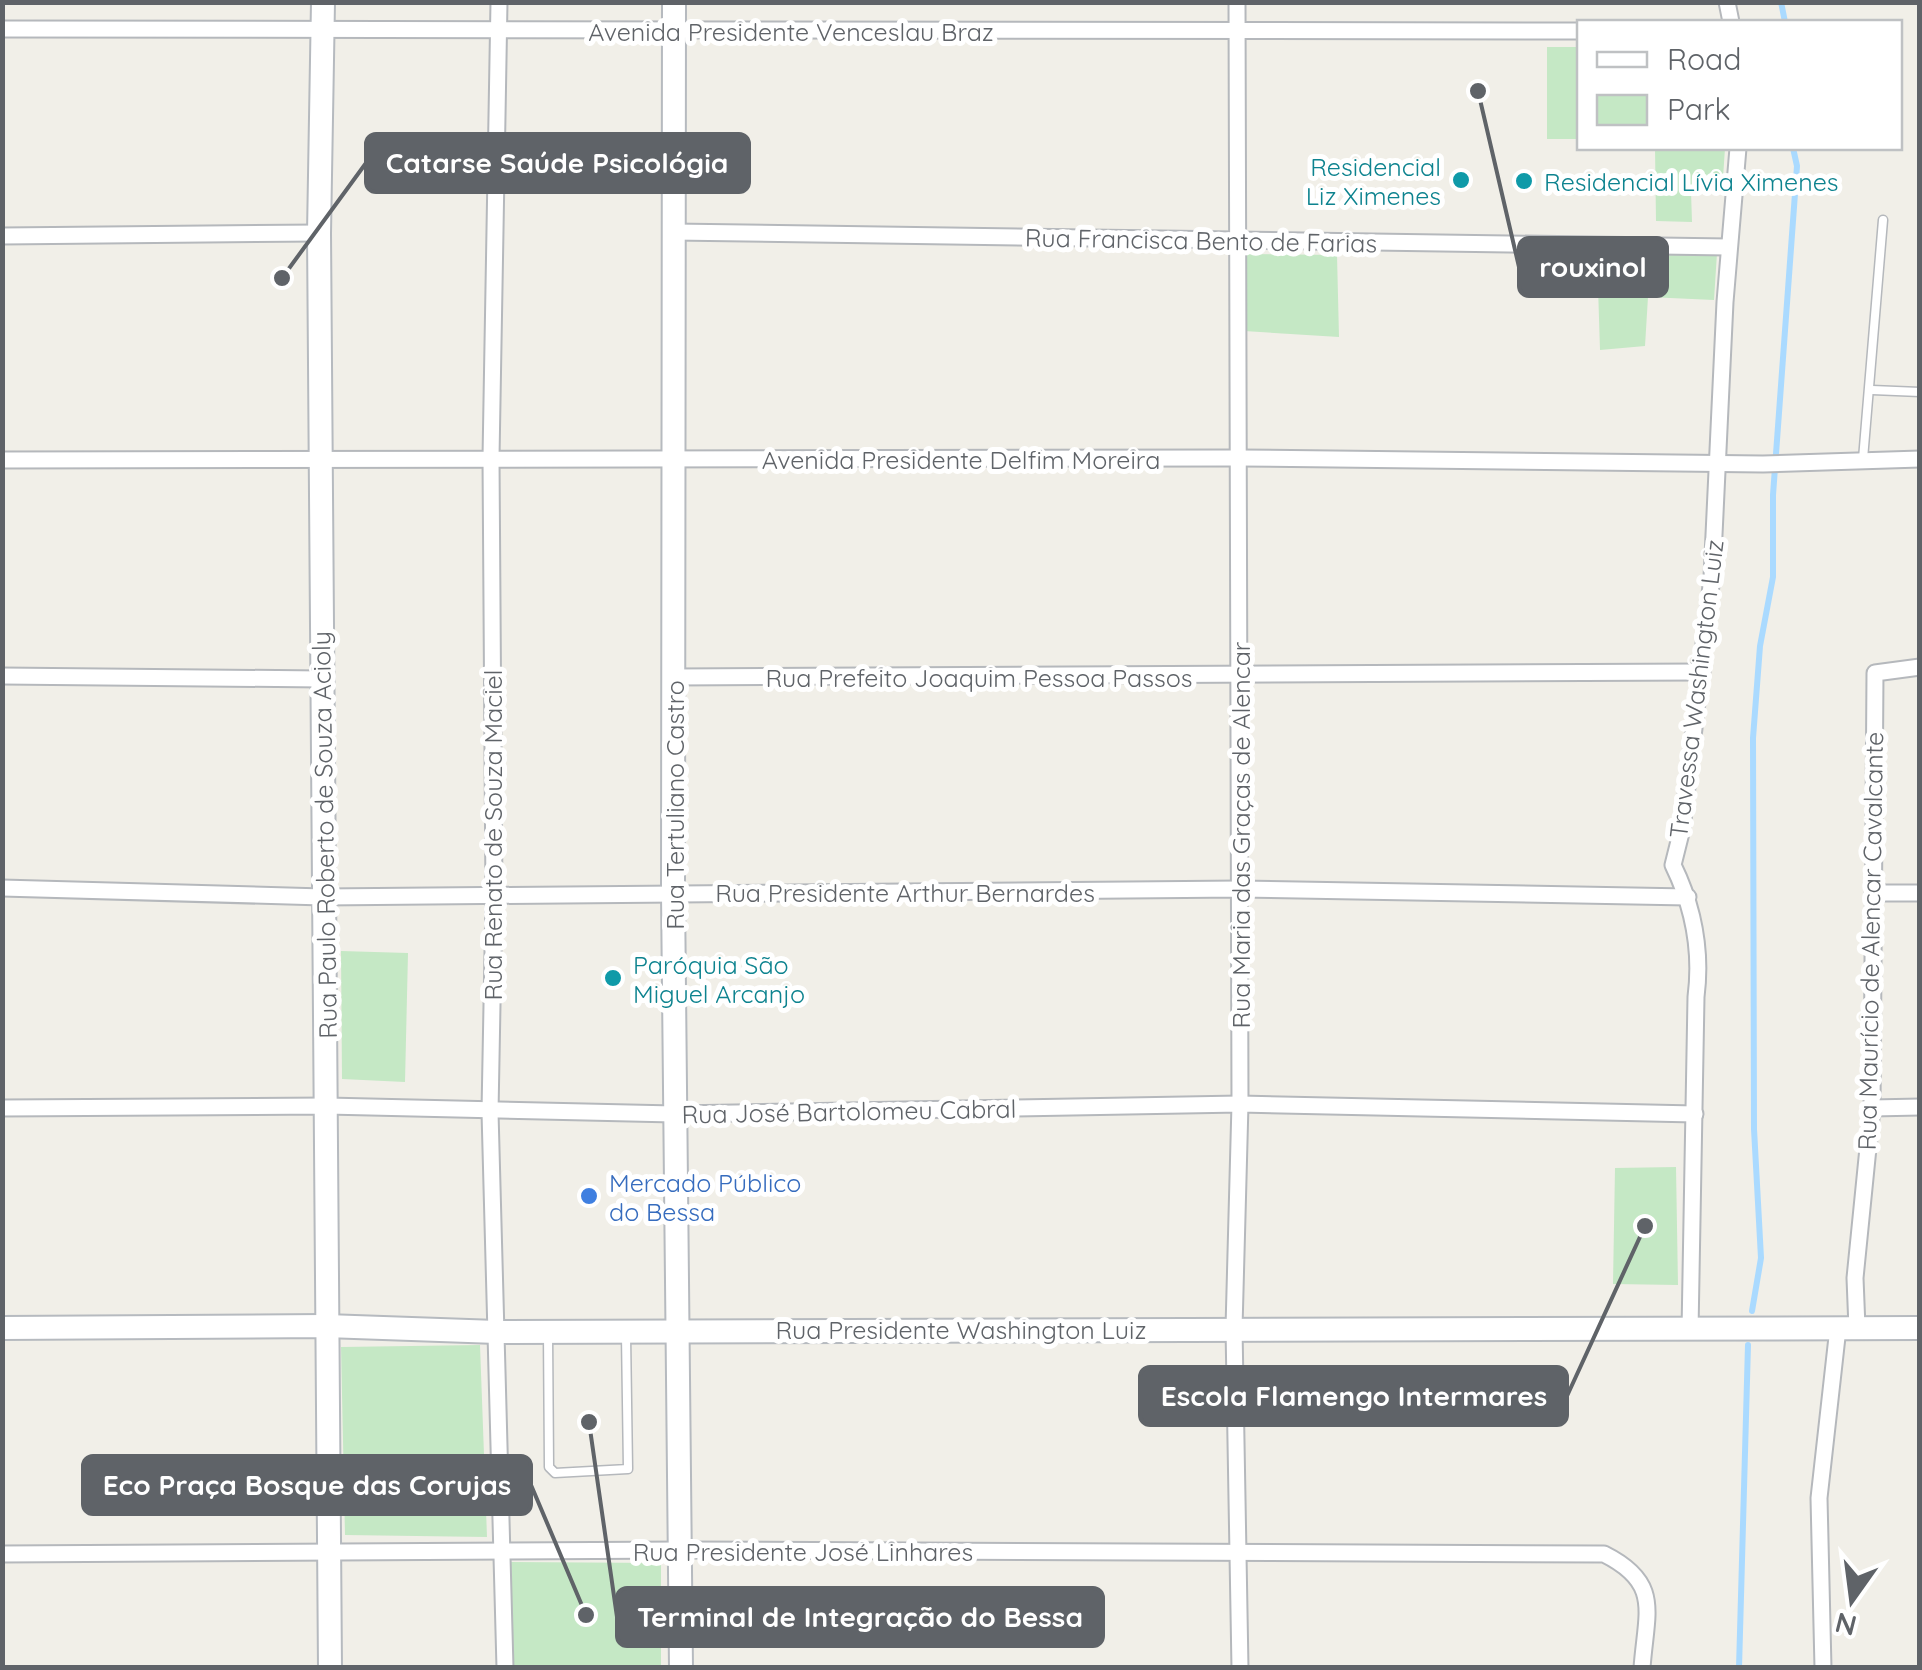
<svg xmlns="http://www.w3.org/2000/svg" width="1922" height="1670" viewBox="0 0 1922 1670" font-family="Quicksand,sans-serif">
  <rect width="100%" height="100%" fill="#f1efe8"/>
  <g fill="#c5e8c5">
    <polygon points="1579,47 1579,139 1547,139 1547,47"/>
    <polygon points="1655,148 1725,148 1722,193 1691,191 1692,222 1656,221"/>
    <polygon points="1717,253 1714,300 1648,297 1645,346 1600,350 1597,255"/>
    <polygon points="1243,254 1337,255 1339,337 1244,331"/>
    <polygon points="341,951 408,953 405,1082 342,1079"/>
    <polygon points="1676,1167 1678,1285 1613,1284 1615,1168"/>
    <polygon points="480,1345 487,1537 345,1535 341,1347"/>
    <polygon points="510,1562 661,1563 661,1667 511,1667"/>
  </g>
  <g fill="none" stroke-linecap="round" stroke-linejoin="round">
    <g stroke="#aadaff" stroke-width="6">
      <polyline points="1781,2 1785,22"/>
      <polyline points="1752,1311 1761,1258 1754,1129 1753,738 1760,646 1773,577 1773,495 1797,166 1793,148"/>
      <polyline points="1739,1668 1748,1345"/>
    </g>
    <g stroke="#b5b8bc" stroke-width="11">
      <g id="lane">
        <polyline points="1872,390 1920,392"/>
        <polyline points="1863,459 1883,220"/>
        <polyline points="548,1333 549,1467 555,1473 628,1469 626,1335"/>
      </g>
    </g>
    <g stroke="#b5b8bc" stroke-width="19">
      <g id="street">
        <polyline points="499,2 491,458 494,898 490,1112 505,1668"/>
        <polyline points="1237,2 1240,1104 1234,1328 1240,1668"/>
        <polyline points="1727,2 1731,22"/>
        <polyline points="2,29 1580,31"/>
        <polyline points="673,232 1728,247"/>
        <polyline points="2,236 319,233"/>
        <polyline points="2,460 1240,458 1763,464 1920,459"/>
        <polyline points="2,676 322,679"/>
        <polyline points="676,677 1702,672"/>
        <polyline points="2,888 323,897 1240,889 1688,897"/>
        <polyline points="1873,893 1920,893"/>
        <polyline points="2,1108 327,1106 674,1114 1240,1104 1695,1114"/>
        <polyline points="1872,1108 1920,1107"/>
        <polyline points="1857,1328 1855,1278 1872,1108 1875,673 1920,667"/>
        <path d="M1690,1331L1696,997C1702,950 1694,908 1673,865L1682,829L1712,577L1725,302L1738,148"/>
        <path d="M2,1554L681,1550L1604,1554C1662,1583 1646,1612 1642,1668"/>
        <polyline points="1823,1668 1819,1498 1838,1328"/>
      </g>
    </g>
    <g stroke="#b6babf" stroke-width="26">
      <g id="secondary">
        <polyline points="323,2 319,233 330,1668"/>
        <polyline points="674,2 673,894 681,1668"/>
        <polyline points="2,1328 326,1326 497,1332 1920,1328"/>
      </g>
    </g>
    <use href="#lane" stroke="#fff" stroke-width="8"/>
    <use href="#street" stroke="#fff" stroke-width="15"/>
    <use href="#secondary" stroke="#fff" stroke-width="22"/>
  </g>
  <g fill="#0f9aa8" stroke="#fff" stroke-width="4">
    <circle cx="1461" cy="180" r="10"/>
    <circle cx="1524" cy="181" r="10"/>
    <circle cx="613" cy="978" r="10"/>
  </g>
  <circle fill="#3f7fe0" stroke="#fff" stroke-width="4" cx="589" cy="1196" r="10"/>
  <g text-anchor="middle" dominant-baseline="central" stroke-width="10" stroke-linejoin="round" paint-order="stroke">
    <g font-size="25" fill="#5f6368" stroke="#fff">
      <text x="791" y="31">Avenida Presidente Venceslau Braz</text>
      <text transform="translate(1201 240) rotate(1)">Rua Francisca Bento de Farias</text>
      <text x="961" y="459">Avenida Presidente Delfim Moreira</text>
      <text x="979" y="677">Rua Prefeito Joaquim Pessoa Passos</text>
      <text transform="translate(1696 689) rotate(-83)">Travessa Washington Luiz</text>
      <text transform="translate(674 805) rotate(-90)">Rua Tertuliano Castro</text>
      <text transform="translate(324 835) rotate(-91)">Rua Paulo Roberto de Souza Acioly</text>
      <text transform="translate(492 835) rotate(-90)">Rua Renato de Souza Maciel</text>
      <text transform="translate(1240 835) rotate(-90)">Rua Maria das Graças de Alencar</text>
      <text x="905" y="892">Rua Presidente Arthur Bernardes</text>
      <text transform="translate(1870 941) rotate(-89)">Rua Maurício de Alencar Cavalcante</text>
      <text transform="translate(849 1111) rotate(-1)">Rua José Bartolomeu Cabral</text>
      <text x="961" y="1329">Rua Presidente Washington Luiz</text>
      <text x="803" y="1551">Rua Presidente José Linhares</text>
    </g>
    <g font-size="25" fill="#0d838f" stroke="#fff" text-anchor="start">
      <text x="1441" y="166" text-anchor="end">Residencial<tspan x="1441" dy="29">Liz Ximenes</tspan></text>
      <text x="1544" y="181">Residencial Lívia Ximenes</text>
      <text x="633" y="964">Paróquia São<tspan x="633" dy="29">Miguel Arcanjo</tspan></text>
    </g>
    <g font-size="25" fill="#366cbe" stroke="#fff" text-anchor="start">
      <text x="609" y="1182">Mercado Público<tspan x="609" dy="29">do Bessa</tspan></text>
    </g>
  </g>
  <path fill="none" stroke="#5f6368" stroke-width="4" d="M282 278L366 163M1478 91L1519 267M1645 1226L1567 1396M586 1615L531 1485M589 1422L617 1617"/>
  <g fill="#5f6368" stroke="#fff" stroke-width="4">
    <circle cx="282" cy="278" r="10"/>
    <circle cx="1478" cy="91" r="10"/>
    <circle cx="1645" cy="1226" r="10"/>
    <circle cx="586" cy="1615" r="10"/>
    <circle cx="589" cy="1422" r="10"/>
  </g>
  <g fill="#5f6368" stroke="#5f6368" stroke-width="4">
    <rect x="366" y="134" width="383" height="58" rx="10"/>
    <rect x="1519" y="238" width="148" height="58" rx="10"/>
    <rect x="1140" y="1367" width="427" height="58" rx="10"/>
    <rect x="83" y="1456" width="448" height="58" rx="10"/>
    <rect x="617" y="1588" width="486" height="58" rx="10"/>
  </g>
  <g font-size="28" text-anchor="middle" font-weight="bold" fill="#fff">
    <text x="557" y="173">Catarse Saúde Psicológia</text>
    <text x="1593" y="277">rouxinol</text>
    <text x="1354" y="1406">Escola Flamengo Intermares</text>
    <text x="307" y="1495">Eco Praça Bosque das Corujas</text>
    <text x="860" y="1627">Terminal de Integração do Bessa</text>
  </g>
  <rect width="1922" height="1670" fill="none" stroke="#5f6368" stroke-width="10"/>
  <rect x="1577" y="20" width="325" height="130" fill="#ffffff" stroke="#bfc1c3" stroke-width="2.5"/>
  <rect x="1597" y="52" width="50" height="15" fill="#ffffff" stroke="#bfc1c3" stroke-width="2.5"/>
  <text x="1667" y="70" font-size="30" fill="#5f6368">Road</text>
  <rect x="1597" y="95" width="50" height="30" fill="#c5e8c5" stroke="#bfc1c3" stroke-width="2.5"/>
  <text x="1667" y="120" font-size="30" fill="#5f6368">Park</text>
  <g transform="translate(1852 1600) rotate(194)" stroke="#ffffff" stroke-width="8" paint-order="stroke">
  <path d="M0-8L18 38L0 25L-18 38Z" fill="#5f6368"/>
  <text y="-15" font-size="28" font-weight="bold" text-anchor="middle" fill="#5f6368">N</text>
  </g>
</svg>
